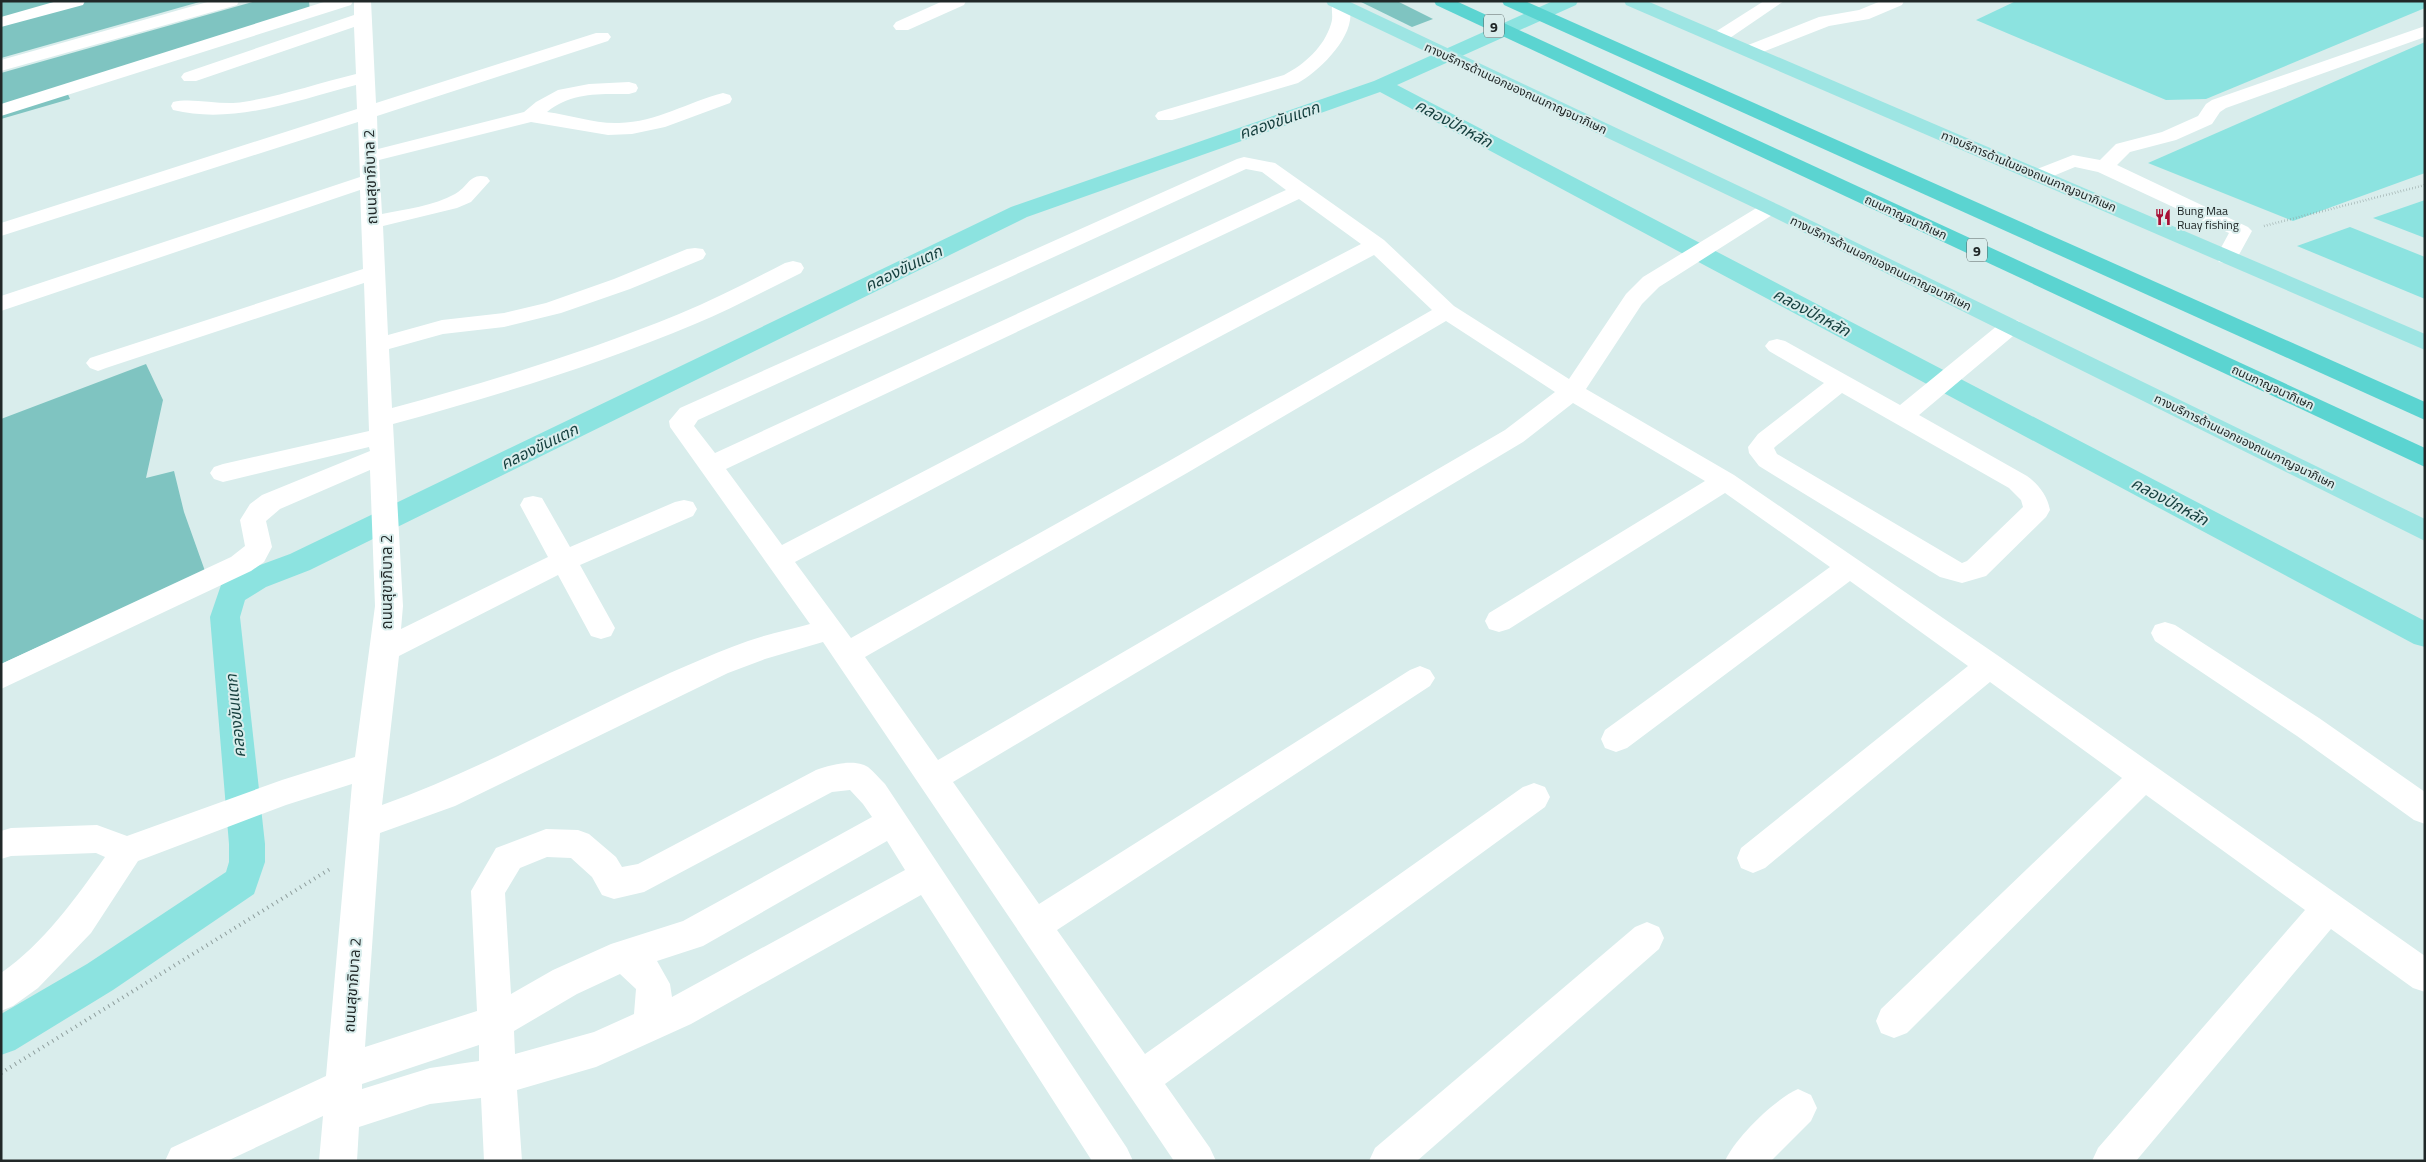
<svg xmlns="http://www.w3.org/2000/svg" width="2426" height="1162" viewBox="0 0 2426 1162" font-family="'Titillium Web','Noto Sans Thai',sans-serif">
  <rect width="100%" height="100%" fill="#d9edec"/>
  <g fill="#7fc4c1">
    <polygon points="1,1 203,1 1,58"/>
    <polygon points="256,1 309,1 310,13 67,92 70,99 1,119 1,73"/>
    <polygon points="1359,1 1397,1 1433,19 1412,27"/>
    <polygon points="146,364 163,400 146,478 174,471 184,512 205,571 1,664 1,419"/>
  </g>
  <g fill="#8ce3e0">
    <polygon points="2016,1 2425,1 2425,8 2206,99 2166,100 1976,20"/>
    <polygon points="2425,42 2425,173 2293,221 2148,163"/>
    <polygon points="2425,200 2425,238 2373,218"/>
    <polygon points="2350,227 2425,257 2425,299 2297,246"/>
  </g>
  <g fill="none" stroke-linecap="round" stroke-linejoin="round">
    <polygon fill="#8ce3e0" fill-rule="evenodd" points="1553,1 1578,1 1576,5 1397,85 2425,621 2425,647 2414,644 1380,92 1027,217 310,570 266,587 245,600 240,617 265,844 265,862 254,894 113,990 15,1050 1,1055 1,1014 87,964 226,872 229,862 229,844 210,617 221,585 244,571 290,554 1011,207 1374,81"/>
    <polyline stroke="#8f9e9d" stroke-width="2.5" stroke-dasharray="0.5 2.5" stroke-linecap="butt" points="2264,226 2425,185"/>
    <polyline stroke="#8f9e9d" stroke-width="4" stroke-dasharray="1 4.5" stroke-linecap="butt" points="1,1073 330,869"/>
    <g fill="#fff" fill-rule="evenodd">
      <polygon points="57,1 85,1 83,5 1,27 1,17"/>
      <polygon points="211,1 239,1 237,5 1,71 1,60"/>
      <polygon points="327,1 353,1 351,5 1,116 1,104"/>
      <path d="M354,1H371L376,103L596,33H608L611,37L608,41L377,116L378,149L524,112L536,102L558,90L589,84L629,82L636,84L638,88L636,92L629,94C600,94 571,92 547,112C571,115 595,124 619,123C657,122 688,102 723,93L730,95L732,99L730,103L665,127L632,134L608,135L531,122L379,160L382,214C405,209 434,206 455,194C468,187 470,172 487,177L490,181L471,202L457,208L383,226L388,335L442,320L504,313L546,303L614,279L687,249L695,248L703,249L706,254L703,259L630,289L561,313L504,327L443,334L389,349L392,408C489,382 586,352 679,314C715,299 750,281 785,263L793,261L801,263L804,268L801,273C766,290 731,309 695,324C597,365 496,396 393,424L403,606L401,629L548,557L520,505L524,498L533,496L542,498L570,547L675,502L684,500L693,502L697,509L693,516L580,565L615,628L611,636L601,639L591,636L558,575L399,656L382,805C508,760 622,687 748,641C768,634 789,630 810,624L670,427L669,421L680,408L1237,159L1244,157L1275,163L1384,240L1454,306L1569,379L1626,294L1643,277L1763,204L1770,202L1777,204L1780,208L1777,212L1659,287L1642,304L1586,389L1734,475L2000,657L2425,956V992L2413,988L2331,929L2136,1161H2092L2098,1148L2305,910L2146,795L1907,1033L1894,1038L1881,1033L1876,1021L1881,1009L2122,778L1990,682L1765,868L1753,873L1741,868L1737,858L1741,848L1968,666L1850,581L1627,748L1616,752L1605,748L1601,739L1605,730L1830,567L1725,493L1509,629L1499,632L1489,629L1485,621L1489,613L1705,481L1573,403L1523,442L953,782L1039,904L1410,670L1420,666L1430,670L1435,678L1430,686L1057,930L1145,1054L1523,787L1534,783L1545,787L1550,797L1545,807L1165,1084L1210,1148L1216,1161H1174L823,642L765,659L728,673L455,806L380,833L365,1047L477,1011L471,891L496,848L546,829L578,830L589,834L616,857L622,867L638,864L816,770C830,765 854,758 868,767C874,772 880,779 885,784L1127,1148L1133,1161H1092L921,895L691,1024L596,1067L517,1090L522,1161H484L481,1098L430,1104L359,1127L357,1161H319L323,1116L227,1161H165L171,1148L326,1076L352,784L286,805L138,861L91,933L38,988L13,1006L1,1011V973C44,943 75,899 105,857L96,853L11,856L1,859V831L11,828L97,825L127,836L282,780L355,757L375,606L370,470L280,509L266,521L272,547L264,562L251,571L1,689V664L231,557L245,546L240,520L250,504L262,495L370,451L369,447L223,482L214,479L210,473L214,467L223,464L369,431L364,283L106,368L98,371L90,368L86,363L90,358L363,269L360,190L1,311V296L360,177L358,122L1,236V223L357,109L356,85C298,100 234,125 173,110L171,106L173,102C193,97 221,106 243,102C281,96 319,83 356,74L354,27L196,81H184L181,77L184,73L354,15ZM1246,169L1262,172L1286,190L715,453L694,426L698,420ZM1299,199L1361,244L782,545L726,469ZM1374,255L1432,310L1169,461L851,638L795,562ZM1446,321L1555,392L1505,430L938,760L865,657L1187,473ZM850,790L863,804L872,817L683,921L611,944L553,970L511,994L505,893L520,868L547,857L571,858L592,877L602,895L614,899L644,892L832,792ZM887,841L905,870L672,997L670,984L657,961L703,946ZM620,974L636,989L634,1014L594,1032L515,1054L514,1031L577,994ZM479,1045V1061L430,1068L362,1089V1084Z"/>
      <polygon points="943,1 966,1 964,5 908,30 896,30 893,26 896,22"/>
      <path d="M1333,1H1347C1363,30 1320,71 1298,83L1172,120H1158L1155,116L1158,112L1284,75C1305,64 1324,47 1331,24C1334,16 1330,8 1333,1Z"/>
      <polygon points="1764,1 1784,1 1724,42 1712,42 1709,38 1712,34"/>
      <polygon points="1881,1 1904,1 1902,5 1869,19 1829,26 1755,55 1743,55 1740,51 1743,47 1819,17 1859,10"/>
      <polygon points="2425,26 2425,37 2226,108 2220,112 2212,124 2176,140 2130,152 2117,165 2248,227 2252,231 2235,262 2227,263 2219,262 2216,257 2229,233 2098,172 2075,167 2046,179 2039,181 2032,179 2029,175 2032,171 2073,155 2100,160 2116,144 2162,132 2198,116 2206,104 2212,100"/>
      <path d="M2011,319L2019,321L2022,326L2019,331L1919,415L2027,476C2039,485 2047,495 2050,510L2046,517L1986,576L1962,583L1940,577L1759,466L1749,453L1748,447L1758,434L1824,383L1769,351L1765,346L1769,341L1777,339L1785,341L1900,405L2003,321ZM1842,393L2009,488L2021,500L2023,507L1967,561L1962,563L1777,454L1774,448L1776,446Z"/>
      <polygon points="2165,622 2175,625 2319,718 2425,792 2425,824 2414,820 2297,736 2155,641 2151,633 2155,625"/>
      <polygon points="1647,922 1659,927 1664,938 1659,949 1417,1161 1369,1161 1375,1148 1635,927"/>
      <path d="M1798,1089L1811,1095L1817,1108L1811,1121L1771,1161H1725C1735,1138 1775,1099 1798,1089Z"/>
    </g>
    <g fill="#9de5e3" fill-rule="evenodd">
      <polygon points="1326,1 1348,1 1777,204 2425,519 2425,541 1763,212 1328,5"/>
      <polygon points="1624,1 1647,1 2425,334 2425,350 1626,5"/>
    </g>
    <g fill="#5bd4d1" fill-rule="evenodd">
      <polygon points="1434,1 1456,1 2425,448 2425,467 1436,5"/>
      <polygon points="1502,1 1525,1 2425,402 2425,420 1504,5"/>
    </g>
  </g>
  <defs>
    <g id="restaurant-bare" transform="scale(1.35)"><path d="M-5-6h1v4h1v-4h1v4h1v-4h1v5L-1.5 .5V6h-2V.5L-5-1ZM5-6V6H3V1.5H1.5Q1.5-4 5-6Z" fill="#a80f34" stroke="#d9edec" stroke-width="2.5" paint-order="stroke"/></g>
  </defs>
  <g fill-rule="evenodd">
    <use href="#restaurant-bare" x="2163" y="217"/>
  </g>
  <g text-anchor="middle" dominant-baseline="central" stroke-width="4" stroke-linejoin="round" paint-order="stroke">
    <g font-size="12" fill="#212828" stroke="#d9edec">
      <text transform="translate(1516 88) rotate(25)">ทางบริการด้านนอกของถนนกาญจนาภิเษก</text>
      <text transform="translate(2029 171) rotate(23)">ทางบริการด้านในของถนนกาญจนาภิเษก</text>
      <text transform="translate(1906 217) rotate(25)">ถนนกาญจนาภิเษก</text>
      <text transform="translate(1881 263) rotate(26)">ทางบริการด้านนอกของถนนกาญจนาภิเษก</text>
      <text transform="translate(2273 387) rotate(25)">ถนนกาญจนาภิเษก</text>
      <text transform="translate(2245 441) rotate(26)">ทางบริการด้านนอกของถนนกาญจนาภิเษก</text>
    </g>
    <g font-size="12" fill="#212828" stroke="#d9edec" text-anchor="start">
      <text x="2177" y="210">Bung Maa<tspan x="2177" dy="14">Ruay fishing</tspan></text>
    </g>
    <g fill="#d9edec" stroke="#586363" stroke-width="1">
      <rect x="1484" y="14.5" width="20" height="23" rx="4"/>
      <rect x="1967" y="238.5" width="20" height="23" rx="4"/>
    </g>
    <g font-size="14" font-weight="bold" fill="#212828">
      <text x="1494" y="26">9</text>
      <text x="1977" y="250">9</text>
    </g>
    <g font-size="15" fill="#212828" stroke="#d9edec">
      <text transform="translate(370 177) rotate(-92)">ถนนสุขาภิบาล 2</text>
      <text transform="translate(386 582) rotate(-90)">ถนนสุขาภิบาล 2</text>
      <text transform="translate(352 985) rotate(-86)">ถนนสุขาภิบาล 2</text>
    </g>
    <g font-size="16" font-style="italic" fill="#153f3e" stroke="#d9edec">
      <text transform="translate(1279 120) rotate(-19)">คลองขันแตก</text>
      <text transform="translate(1454 123) rotate(28)">คลองปักหลัก</text>
      <text transform="translate(903 268) rotate(-26)">คลองขันแตก</text>
      <text transform="translate(1812 312) rotate(28)">คลองปักหลัก</text>
      <text transform="translate(539 446) rotate(-26)">คลองขันแตก</text>
      <text transform="translate(2170 501) rotate(28)">คลองปักหลัก</text>
      <text transform="translate(235 716) rotate(-96)">คลองขันแตก</text>
    </g>
  </g>
  <rect width="2426" height="1162" fill="none" stroke="#212828" stroke-width="5"/>
</svg>
